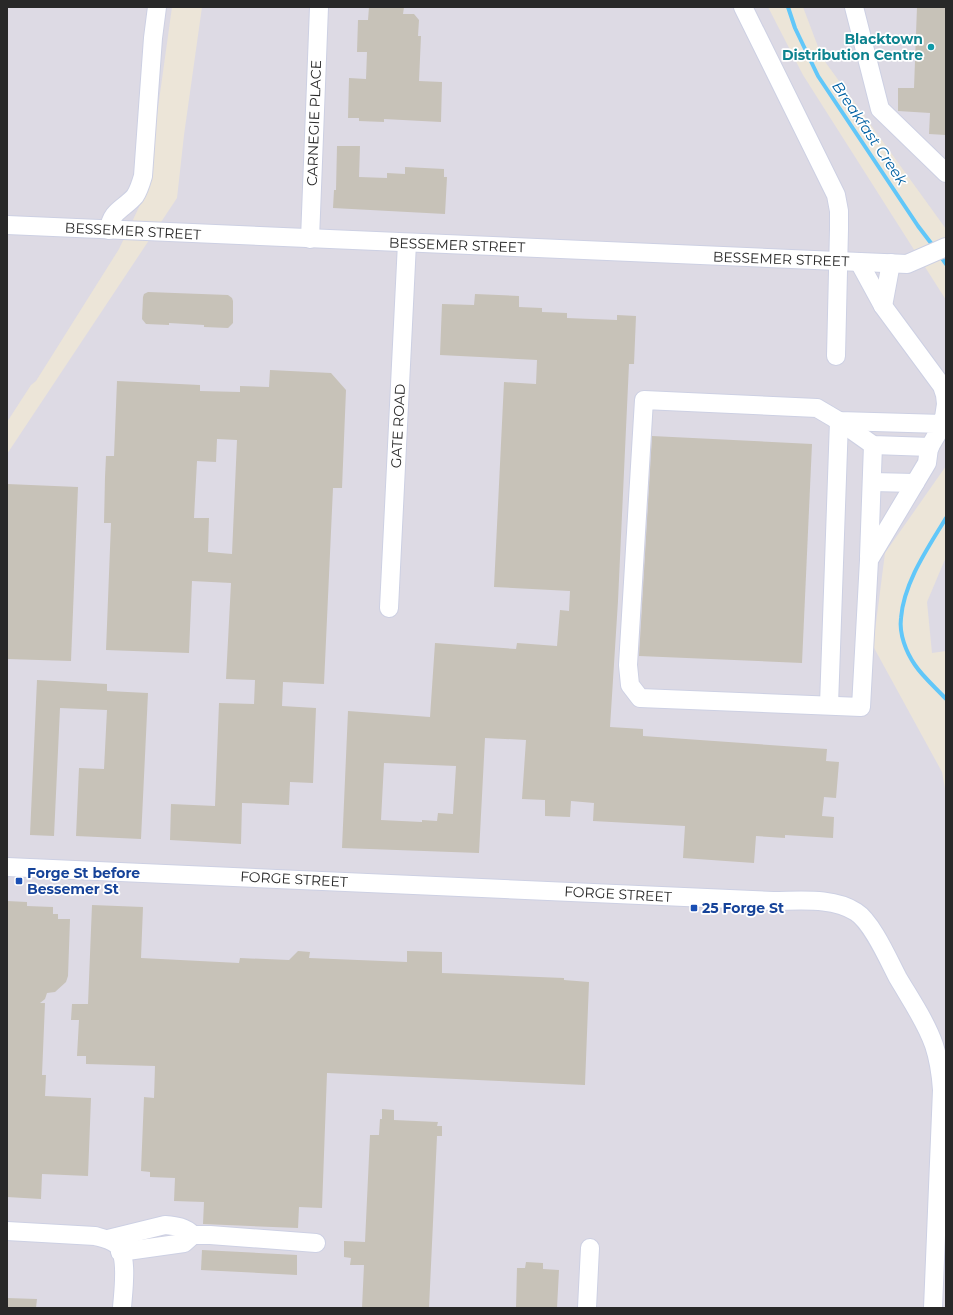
<svg xmlns="http://www.w3.org/2000/svg" width="953" height="1315" viewBox="0 0 953 1315" font-family="Montserrat,sans-serif">
  <rect width="100%" height="100%" fill="#ece5d8"/>
  <g fill="#dddae4">
    <polygon points="7,7 172,7 147,187 140,205 119,249 36,381 31,385 7,422"/>
    <polygon points="202,7 768,7 803,75 946,300 946,466 885,553 873,646 942,772 946,794 946,1308 7,1308 7,454 177,198 184,135"/>
    <polygon points="803,7 946,7 946,229 826,63 820,52"/>
    <polygon points="946,557 946,651 932,653 927,602"/>
  </g>
  <g fill="none" stroke-linecap="round" stroke-linejoin="round">
    <g stroke="#61c7f9" stroke-width="4">
      <polyline points="788,7 795,28 818,76 918,226 934,247"/>
      <polyline points="939,254 946,264"/>
      <path d="M946,518C928,548 904,582 901,618C899,634 906,652 915,665C923,677 936,688 946,699"/>
    </g>
  </g>
  <g fill="#c7c2b8" fill-rule="evenodd">
    <polygon points="369,7 404,7 403,14 414,14 419,20 418,36 421,36 419,81 442,82 441,122 384,119 384,122 359,121 359,118 348,118 349,78 366,79 367,52 357,52 358,20 368,20"/>
    <polygon points="917,7 946,7 946,135 929,134 930,113 898,111 898,88 914,88"/>
    <polygon points="337,146 360,146 359,177 387,178 387,173 405,174 405,167 444,169 444,177 447,177 445,214 333,208 334,190 336,190"/>
    <polygon points="148,292 228,295 232,298 233,301 233,323 228,328 204,327 204,325 169,323 169,325 146,324 142,319 143,297 144,294"/>
    <path d="M475,294L519,296V307L542,308V312L567,313V318L617,320V315L636,316L634,364H629L618,601L610,727L643,729V736L827,749L826,761L839,762L836,798L824,797L822,816L834,817L833,838L785,835V838L756,836L754,863L683,858L685,826L593,821L594,803L571,801L570,817L545,816V800L522,799L526,740L485,738L479,853L342,848L348,711L430,717L435,643L516,649L517,643L557,646L560,610L569,611L570,591L494,587L504,382L536,384L537,360L440,355L442,304L474,305ZM384,763L456,766L453,814L438,813L437,821L422,820V822L381,820Z"/>
    <path d="M270,370L331,373L346,390L342,488H333L324,684L283,682L282,706L316,708L313,783L290,782L289,805L242,803L241,844L170,840L171,804L215,806L219,703L254,704L255,680L226,679L231,583L192,581L189,653L106,650L111,523H104L105,477L106,456H114L117,381L200,385V391L240,392V386L269,387ZM217,439L237,440L232,554L208,552L209,518H194L197,461L216,462Z"/>
    <polygon points="652,436 812,444 802,663 639,656"/>
    <polygon points="7,484 78,487 71,661 7,659"/>
    <polygon points="37,680 107,684 107,691 148,693 141,839 76,836 79,768 104,769 107,710 60,708 54,836 30,835"/>
    <polygon points="7,901 27,902 27,906 53,907 53,914 58,914 58,919 70,919 68,976 66,982 55,992 47,993 45,999 40,1003 45,1003 42,1075 46,1075 45,1096 91,1098 88,1176 42,1174 41,1199 7,1197"/>
    <polygon points="92,905 143,907 141,958 239,963 240,958 289,960 298,951 310,952 309,958 407,962 407,951 442,952 442,973 564,978 564,980 589,982 585,1085 327,1073 322,1208 299,1207 298,1228 203,1224 204,1202 174,1201 175,1178 150,1177 150,1172 141,1171 144,1097 154,1098 155,1066 86,1064 86,1056 77,1056 79,1020 71,1020 72,1004 88,1004"/>
    <polygon points="382,1109 394,1110 394,1120 438,1122 437,1126 442,1126 442,1136 437,1136 429,1308 362,1308 364,1265 350,1265 351,1258 344,1257 344,1241 365,1242 370,1135 379,1135 380,1119 382,1119"/>
    <polygon points="202,1250 297,1255 297,1275 201,1270"/>
    <polygon points="526,1262 543,1263 543,1269 559,1270 557,1308 516,1308 517,1268 525,1268"/>
    <polygon points="7,1298 37,1299 36,1308 7,1308"/>
  </g>
  <g fill="none" stroke-linecap="round" stroke-linejoin="round">
    <g stroke="#cdd0e3" stroke-width="20">
      <g id="minor">
        <polyline points="743,7 836,195 839,211 839,229 836,356"/>
        <polyline points="854,7 880,109 946,173"/>
        <polyline points="7,225 907,264 946,247"/>
        <path d="M109,230C111,210 124,209 135,196C139,190 141,183 143,176L153,38L157,7"/>
        <polyline points="310,239 319,7"/>
        <polyline points="859,262 883,306 942,386 945,395 946,404 943,424 929,448 927,463 869,560 861,707 640,698 630,685 628,665 644,400 817,408 839,421 943,424"/>
        <polyline points="883,306 891,263"/>
        <polyline points="839,421 873,445 930,447"/>
        <polyline points="872,482 915,483"/>
        <polyline points="869,557 873,445"/>
        <polyline points="389,608 407,243"/>
        <polyline points="829,705 839,421"/>
        <path d="M7,867L773,901C800,901 833,897 856,912C872,922 889,961 898,978C911,1000 926,1022 934,1045C939,1060 941,1075 942,1090L933,1308"/>
        <path d="M7,1231L95,1236C102,1238 109,1239 116,1244C129,1254 123,1292 122,1308"/>
        <path d="M108,1239L165,1225C177,1226 185,1227 193,1235"/>
        <polyline points="120,1252 184,1243 193,1235 210,1235 316,1243"/>
        <polyline points="587,1308 590,1248"/>
      </g>
    </g>
    <use href="#minor" stroke="#fff" stroke-width="18"/>
  </g>
  <circle fill="#0f9aa8" stroke="#fff" stroke-width="1.5" cx="931" cy="47" r="4"/>
  <g fill="#1a4fb4" stroke="#fff" stroke-width="1.5">
    <rect x="15" y="877" width="8" height="8" rx="2"/>
    <rect x="690" y="904" width="8" height="8" rx="2"/>
  </g>
  <g text-anchor="middle" dominant-baseline="central" stroke-width="3.5" stroke-linejoin="round" paint-order="stroke">
    <g font-size="14" font-weight="bold" fill="#0d838f" stroke="#fff" text-anchor="end">
      <text x="923" y="39">Blacktown<tspan x="923" dy="16">Distribution Centre</tspan></text>
    </g>
    <g font-size="14" fill="#282828" stroke="#fff">
      <text transform="translate(314 123) rotate(-88)">CARNEGIE PLACE</text>
      <text transform="translate(133 231) rotate(3)">BESSEMER STREET</text>
      <text transform="translate(457 245) rotate(2)">BESSEMER STREET</text>
      <text transform="translate(781 259) rotate(2)">BESSEMER STREET</text>
      <text transform="translate(398 426) rotate(-87)">GATE ROAD</text>
      <text transform="translate(294 879) rotate(3)">FORGE STREET</text>
      <text transform="translate(618 894) rotate(3)">FORGE STREET</text>
    </g>
    <g font-size="14" font-weight="bold" fill="#164399" stroke="#fff" text-anchor="start">
      <text x="27" y="873">Forge St before<tspan x="27" dy="16">Bessemer St</tspan></text>
      <text x="702" y="908">25 Forge St</text>
    </g>
    <g font-size="15" font-style="italic" fill="#0161a3" stroke="#fff">
      <text transform="translate(870 133) rotate(56)">Breakfast Creek</text>
    </g>
  </g>
  <rect width="953" height="1315" fill="none" stroke="#282828" stroke-width="16"/>
</svg>
